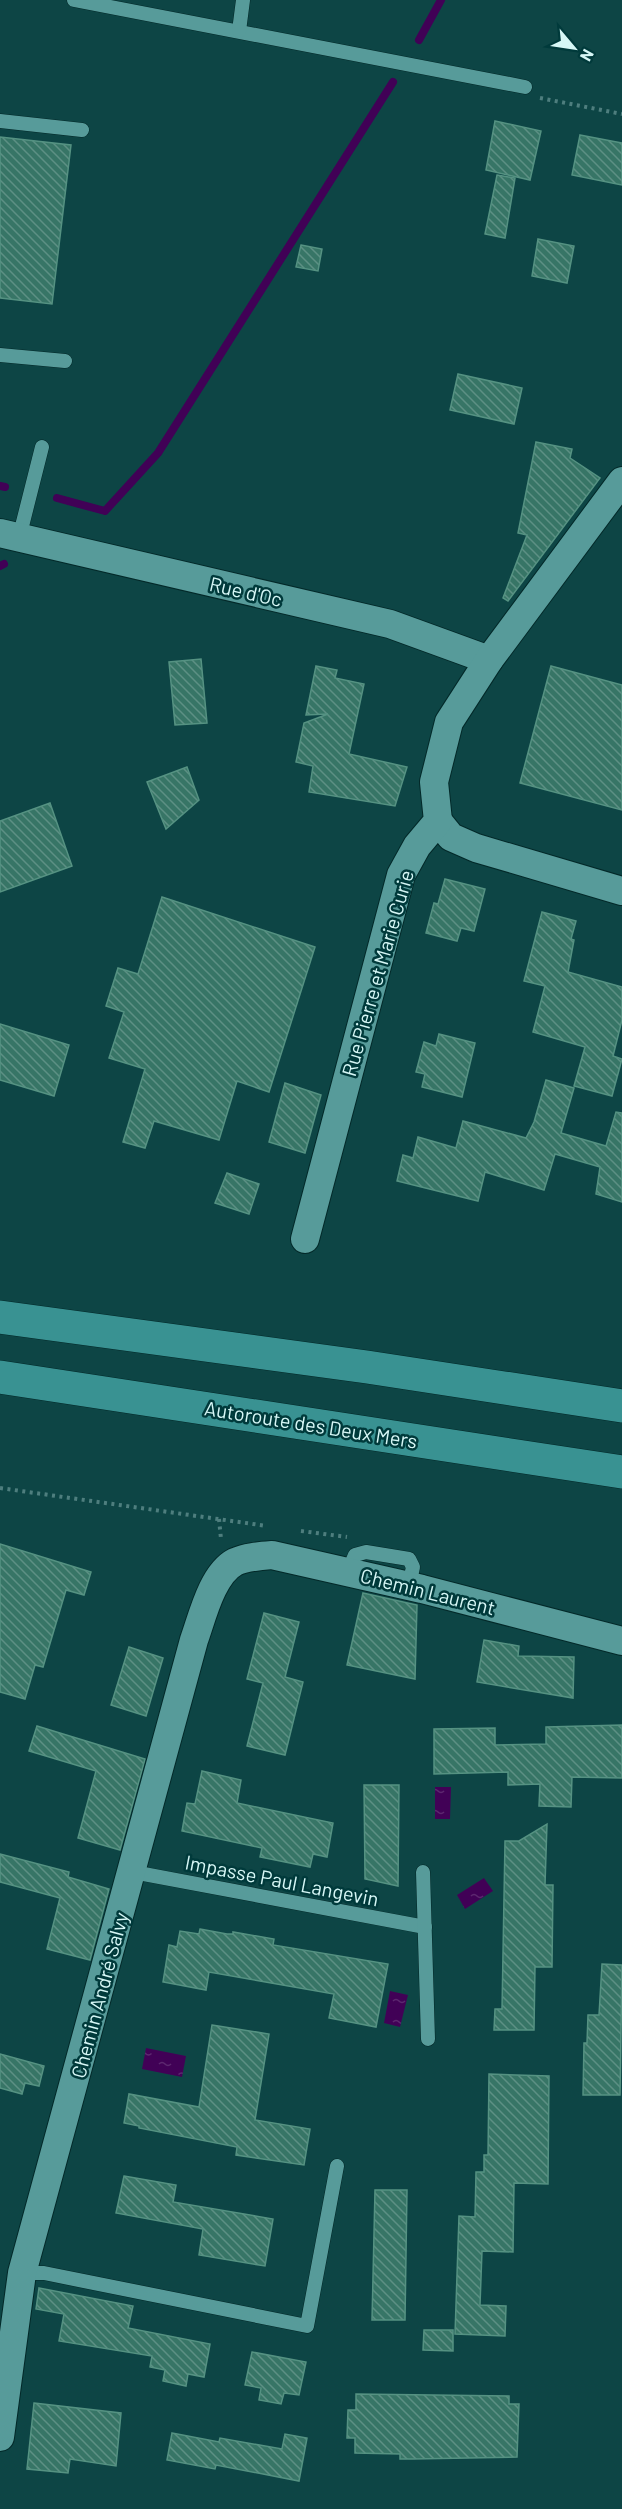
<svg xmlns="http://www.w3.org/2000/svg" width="622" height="2509" viewBox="0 0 622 2509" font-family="Barlow,sans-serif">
  <defs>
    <pattern id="water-ripples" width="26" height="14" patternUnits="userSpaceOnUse" patternTransform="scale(1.5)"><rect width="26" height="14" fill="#410156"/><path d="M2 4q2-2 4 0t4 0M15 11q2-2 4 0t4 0" fill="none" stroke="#5c276f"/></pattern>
    <pattern id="building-back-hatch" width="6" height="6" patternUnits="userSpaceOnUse" patternTransform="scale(1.5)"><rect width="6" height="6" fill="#377566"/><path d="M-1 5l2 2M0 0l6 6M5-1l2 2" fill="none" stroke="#5d9084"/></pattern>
  </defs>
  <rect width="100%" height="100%" fill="#0d4545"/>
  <g fill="url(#water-ripples)">
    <polygon points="435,1787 451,1787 450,1819 435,1819"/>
    <polygon points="484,1878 493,1891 465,1909 457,1895"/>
    <polygon points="390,1991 408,1995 400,2027 384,2023"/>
    <polygon points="146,2048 186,2056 182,2077 142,2069"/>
  </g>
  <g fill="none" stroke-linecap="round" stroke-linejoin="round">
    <g stroke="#410156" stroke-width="8">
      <polyline points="419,40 441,0"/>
      <polyline points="0,486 5,487"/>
      <polyline points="57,498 105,511 158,453 393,82"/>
      <polyline points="0,566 4,564"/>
    </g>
  </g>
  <g fill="url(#building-back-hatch)" stroke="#559282" stroke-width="1.5">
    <polygon points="495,121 541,131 530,180 486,170"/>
    <polygon points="580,135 622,143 622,185 572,175"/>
    <polygon points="0,137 71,145 52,304 0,298"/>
    <polygon points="497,175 515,178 505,238 485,234"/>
    <polygon points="538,239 574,246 567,283 532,276"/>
    <polygon points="301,245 322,249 318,271 296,267"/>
    <polygon points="458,374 522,388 514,424 450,410"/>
    <polygon points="536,442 572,449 570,458 600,478 508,601 503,598 527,535 518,533"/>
    <polygon points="201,659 207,723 175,725 169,662"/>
    <polygon points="316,666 337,670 335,678 364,684 349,754 407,767 395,806 309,792 313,766 296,762 304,723 328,714 306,715"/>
    <polygon points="551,666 622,685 622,810 520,783"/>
    <polygon points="187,767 199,800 166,829 147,782"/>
    <polygon points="50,803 72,866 0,892 0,821"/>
    <polygon points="445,879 485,889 474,931 461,928 457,941 426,933 434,903 438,904"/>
    <polygon points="162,897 315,947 269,1092 237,1081 219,1140 154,1121 145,1148 123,1142 145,1069 109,1058 124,1012 106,1006 118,968 138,974"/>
    <polygon points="542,912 576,921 571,939 574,940 568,972 622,987 622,1020 613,1056 622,1059 612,1096 574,1086 585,1047 533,1032 545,986 524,981"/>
    <polygon points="0,1024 69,1045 54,1096 0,1080"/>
    <polygon points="439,1034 475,1043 462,1097 422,1087 425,1074 416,1072 424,1042 436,1046"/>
    <polygon points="546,1080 574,1088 561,1133 606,1146 616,1112 622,1113 622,1202 596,1194 600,1167 555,1154 544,1190 485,1172 478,1201 397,1181 403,1155 413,1158 418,1137 456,1148 463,1121 526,1138 534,1122"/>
    <polygon points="285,1083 321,1095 305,1153 269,1142"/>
    <polygon points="227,1173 259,1184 249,1214 215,1203"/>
    <polygon points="0,1544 91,1572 84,1595 66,1590 43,1667 35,1665 25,1699 0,1692"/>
    <polygon points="363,1593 417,1605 415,1679 347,1665"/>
    <polygon points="264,1613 299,1622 285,1677 303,1682 285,1755 247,1746 263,1683 247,1679"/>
    <polygon points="484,1640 519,1646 518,1656 574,1657 573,1698 477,1682"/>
    <polygon points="129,1647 163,1658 146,1716 111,1705"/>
    <polygon points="622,1725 622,1778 572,1777 571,1807 539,1806 540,1784 508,1785 508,1772 434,1774 434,1729 495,1728 495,1745 546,1744 546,1727"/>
    <polygon points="37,1726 145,1759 120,1850 78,1838 96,1771 29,1751"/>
    <polygon points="202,1771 241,1780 237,1803 333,1823 327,1857 313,1854 310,1867 260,1857 262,1848 182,1831 187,1803 195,1804"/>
    <polygon points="364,1785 399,1785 398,1886 365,1879"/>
    <polygon points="547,1824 545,1885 553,1885 552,1967 535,1967 534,2030 494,2030 495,2009 502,2009 505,1841 519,1841"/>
    <polygon points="0,1854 69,1872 68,1877 109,1889 90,1960 47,1949 60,1898 0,1882"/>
    <polygon points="200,1929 227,1934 233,1934 233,1932 274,1939 273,1945 388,1964 376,2027 329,2018 334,1994 209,1972 206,1990 163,1982 169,1945 177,1947 180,1931 199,1934"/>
    <polygon points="602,1964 622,1965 620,2095 583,2095 584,2043 587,2043 588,2015 599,2015"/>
    <polygon points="212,2025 269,2034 255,2120 310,2129 304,2165 236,2155 237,2147 139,2128 139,2126 124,2123 129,2094 199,2107"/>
    <polygon points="0,2054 44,2066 39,2086 25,2083 22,2094 0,2088"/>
    <polygon points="489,2074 549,2076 548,2184 514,2183 513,2252 482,2251 480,2305 506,2306 505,2336 455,2334 459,2216 475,2217 476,2172 484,2172 484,2155 488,2155"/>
    <polygon points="124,2176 176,2185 173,2202 273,2219 265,2266 199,2255 203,2229 116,2213"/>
    <polygon points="375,2190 407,2190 405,2320 372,2320"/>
    <polygon points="39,2288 133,2306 128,2328 210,2344 204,2377 188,2374 186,2386 163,2381 165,2370 150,2367 152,2356 59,2341 64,2314 36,2309"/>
    <polygon points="424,2330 453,2330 453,2351 423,2350"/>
    <polygon points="252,2352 306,2362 299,2395 284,2393 281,2404 259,2400 261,2388 245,2385"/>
    <polygon points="356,2394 509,2396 509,2404 519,2404 517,2457 413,2459 400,2459 400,2454 355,2453 355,2438 347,2438 348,2410 356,2410"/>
    <polygon points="34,2403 121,2413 116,2466 70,2459 68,2473 27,2469"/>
    <polygon points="172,2433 219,2442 220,2438 282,2449 285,2434 307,2438 299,2481 216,2465 215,2469 167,2460"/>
  </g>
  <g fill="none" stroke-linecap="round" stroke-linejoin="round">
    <g stroke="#032929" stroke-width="15">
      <g id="lane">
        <polyline points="74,0 525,87"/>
        <polyline points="239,31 243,0"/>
        <polyline points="0,121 82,130"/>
        <polyline points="0,355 65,361"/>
        <polyline points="19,538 42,447"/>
        <polyline points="348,1572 355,1555 366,1552 409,1559 413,1567 409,1586"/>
        <polyline points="133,1872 425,1927"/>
        <polyline points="423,1872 428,2039"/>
        <polyline points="22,2273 44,2273 307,2326 337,2166"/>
      </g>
    </g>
    <g stroke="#032929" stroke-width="30">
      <g id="street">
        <polyline points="0,533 390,624 489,660"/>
        <polyline points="438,821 451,837 476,848 622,891"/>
        <polyline points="305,1239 401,875 417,846 438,821 434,782 449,722 489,660 622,481"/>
        <path d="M0,2437L22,2273L194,1640C202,1618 212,1574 235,1562C246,1557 259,1556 272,1555L422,1589L622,1641"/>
      </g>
    </g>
    <g stroke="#032929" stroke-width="34">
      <g id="highway">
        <polyline points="0,1317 367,1367 622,1406"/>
        <polyline points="0,1377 622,1472"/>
      </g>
    </g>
    <g stroke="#4e7e7e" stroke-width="4" stroke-dasharray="3 4.5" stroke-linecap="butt">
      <polyline points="540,98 622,114"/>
      <polyline points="0,1488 267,1526"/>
      <polyline points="219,1519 221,1539"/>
      <polyline points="301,1531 347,1537"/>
    </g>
    <use href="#lane" stroke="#579b9a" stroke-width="14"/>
    <use href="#street" stroke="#579b9a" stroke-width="28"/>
    <use href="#highway" stroke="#399292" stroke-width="33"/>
  </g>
  <g text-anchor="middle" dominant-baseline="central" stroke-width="5" stroke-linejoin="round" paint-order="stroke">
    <g font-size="20" fill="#d6f7f6" stroke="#003a3b">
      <text transform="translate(246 591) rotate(13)">Rue d'Oc</text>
      <text transform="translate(377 973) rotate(-74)">Rue Pierre et Marie Curie</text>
      <text transform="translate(311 1424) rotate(9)">Autoroute des Deux Mers</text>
      <text transform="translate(428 1591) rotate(14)">Chemin Laurent</text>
      <text transform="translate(282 1880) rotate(11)">Impasse Paul Langevin</text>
      <text transform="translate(99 1995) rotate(-75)">Chemin André Salvy</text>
    </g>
  </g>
  <g transform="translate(574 48) rotate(119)" stroke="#003a3b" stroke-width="4.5" paint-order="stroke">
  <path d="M0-4.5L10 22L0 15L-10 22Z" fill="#d6f7f6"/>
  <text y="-9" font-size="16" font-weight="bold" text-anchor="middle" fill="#d6f7f6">N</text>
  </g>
</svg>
